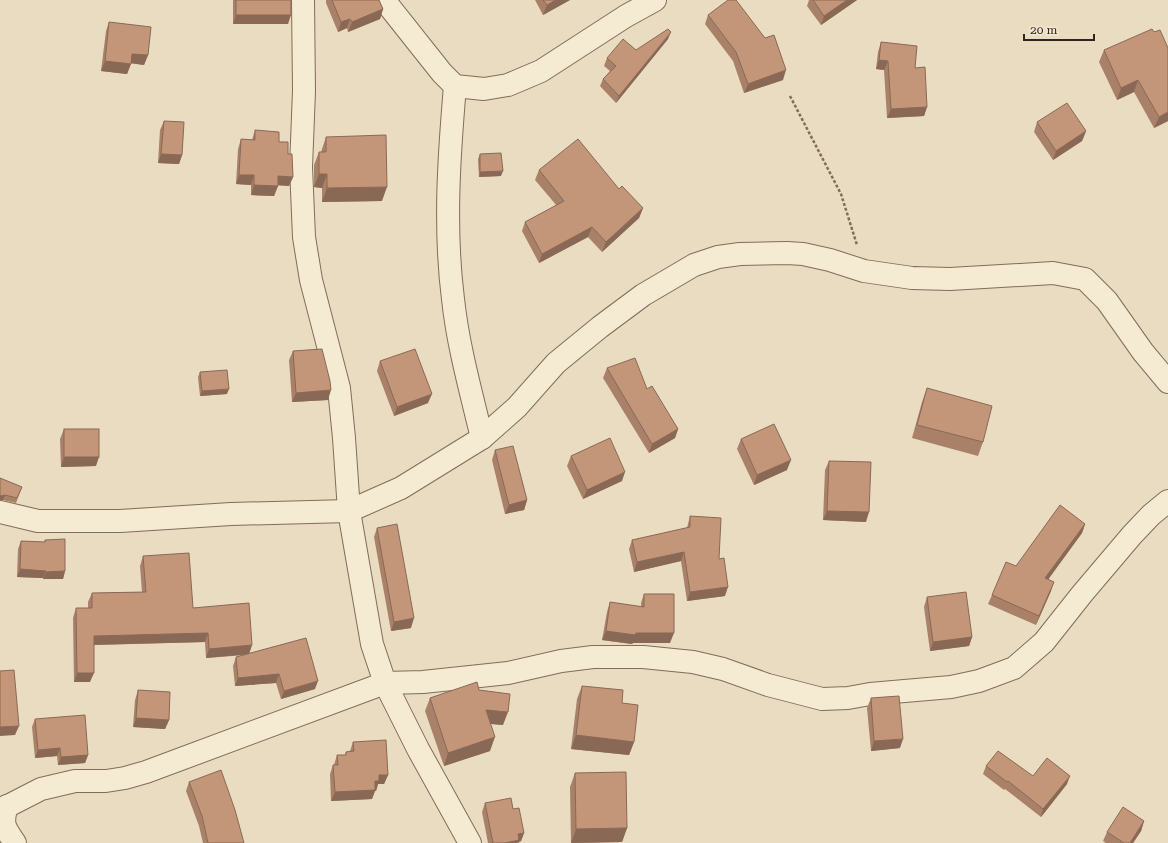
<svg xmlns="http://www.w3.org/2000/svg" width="1168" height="843" viewBox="0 0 1168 843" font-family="'Roboto Serif',serif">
  <rect width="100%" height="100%" fill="#e9dcc0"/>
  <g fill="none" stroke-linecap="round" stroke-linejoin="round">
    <g stroke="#816d5a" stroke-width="24">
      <g id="minor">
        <polyline points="303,0 304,91 301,167 304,237 311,280 339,388 344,438 349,511 372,644 385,683 418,749 470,843"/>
        <polyline points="384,0 442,73 455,86 484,89 508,85 541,71 626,16 655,0"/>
        <path d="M455,86C449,156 444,228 453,299C458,346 471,392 482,438"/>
        <polyline points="0,512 38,521 120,521 231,514 349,511 401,488 482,438 517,407 556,363 600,327 643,295 694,265 718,257 740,254 787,253 803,254 830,260 864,271 912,278 950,279 1053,273 1085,279 1107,301 1143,352 1168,382"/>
        <path d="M7,806C1,825 5,828 15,843"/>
        <polyline points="0,810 41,789 75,781 106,781 125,778 146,772 385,683 423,682 508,673 561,661 593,657 643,657 693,662 723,669 768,685 822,699 848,698 870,694 951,687 979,681 1014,668 1044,642 1082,594 1132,535 1151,515 1168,501"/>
      </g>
    </g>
    <polyline stroke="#816d5a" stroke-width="2.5" stroke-dasharray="3 2" stroke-linecap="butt" points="790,96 841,194 857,245"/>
    <use href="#minor" stroke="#f5ead2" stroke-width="22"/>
  </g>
  <g fill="#a98168">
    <polygon points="233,0 291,0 288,24 233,24"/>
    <polygon points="326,0 379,0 383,9 380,19 348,32 347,28 338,32 326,3"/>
    <polygon points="535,0 570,0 543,15"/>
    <polygon points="809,0 857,0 821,25 807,6"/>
    <polygon points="708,15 783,80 744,93 733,61 705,24"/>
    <polygon points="109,22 148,55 144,65 131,63 127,74 101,71 106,31"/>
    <polygon points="1154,32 1168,121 1154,128 1134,92 1117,100 1099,62 1104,50"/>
    <polygon points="668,39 616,103 600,86 603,79 610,71 604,66 607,58 636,50"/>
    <polygon points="881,42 915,68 927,107 924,116 887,118 884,70 876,69 878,52"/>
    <polygon points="164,121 182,155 179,164 158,163 160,130"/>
    <polygon points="1037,122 1086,131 1082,141 1053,160 1034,132"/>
    <polygon points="255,130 279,142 288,154 293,177 289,186 278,185 274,196 251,195 251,185 236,184 238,149 241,139 252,140"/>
    <polygon points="326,137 382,201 322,202 322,188 314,187 314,165 319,152 321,152"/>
    <polygon points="480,154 501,176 479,177 478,159"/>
    <polygon points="539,170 619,189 643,208 639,218 602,252 588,237 539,263 522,231 525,222 557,206 535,180"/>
    <polygon points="293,351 328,400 292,402 289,360"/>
    <polygon points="380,361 428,403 394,416 377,371"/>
    <polygon points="607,368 647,389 678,429 675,438 649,453 603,378"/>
    <polygon points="200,372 227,394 200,396 198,377"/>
    <polygon points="927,388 983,442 978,456 912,438 922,402"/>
    <polygon points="64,429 96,466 61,467 60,439"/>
    <polygon points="741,439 787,470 754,485 737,449"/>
    <polygon points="495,450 527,500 524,510 505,514 492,460"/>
    <polygon points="571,456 622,481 583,499 567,466"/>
    <polygon points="829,461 866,522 823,520 825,470"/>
    <polygon points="0,478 22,487 16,503 3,500"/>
    <polygon points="690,516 719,559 725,596 687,601 681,561 634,572 629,549 632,540 687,528"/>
    <polygon points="1085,524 1082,533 1048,579 1051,591 1036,625 988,604 992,595 1016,566"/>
    <polygon points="377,528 411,628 391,631 374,537"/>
    <polygon points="45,540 65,571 63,579 43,579 43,578 17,577 18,549 21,541 44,542"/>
    <polygon points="143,556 193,608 252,645 249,654 315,689 281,699 276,683 235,686 233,666 236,657 246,655 206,658 205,642 94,645 90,682 74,682 73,618 76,608 88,608 88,602 92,593 142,592 140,566"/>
    <polygon points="644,594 670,643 633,643 632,644 602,640 607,612 610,602 641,607 641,603"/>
    <polygon points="927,597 972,637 969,646 930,651 924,607"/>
    <polygon points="582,686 622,703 634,742 629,755 571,749 577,699"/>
    <polygon points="138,690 169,720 165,729 133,727 135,700"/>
    <polygon points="479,690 503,725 491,724 490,751 444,766 425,711 430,698"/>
    <polygon points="871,698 900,748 871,751 867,708"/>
    <polygon points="35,719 88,755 85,763 58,765 57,756 35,758 32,727"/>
    <polygon points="353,742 388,775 384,784 378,784 376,791 375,791 372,799 331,801 330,774 333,765 334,765 337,755 345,755 346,752 350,751"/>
    <polygon points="986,766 1067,784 1041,817 1005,789 1004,790 983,774"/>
    <polygon points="575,773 627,828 622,842 571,843 570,787"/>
    <polygon points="189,782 244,843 203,843 199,826 186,791"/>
    <polygon points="485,803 513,809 524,833 521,841 519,842 518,843 488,843 482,812"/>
    <polygon points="1144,821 1141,831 1133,843 1106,843 1103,841 1107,832"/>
  </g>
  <g fill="#896955">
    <polygon points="556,0 570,0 543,15 547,5"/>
    <polygon points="847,0 857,0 821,25 824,16"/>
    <polygon points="383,9 380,19 348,32 352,22"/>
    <polygon points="236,15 291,15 288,24 233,24"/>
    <polygon points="350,19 347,28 338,32 341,22"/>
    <polygon points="671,32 668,39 616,103 619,96"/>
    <polygon points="132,54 148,55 144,65 129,63"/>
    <polygon points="879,60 888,61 884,70 876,69"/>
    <polygon points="105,61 131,64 127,74 101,71"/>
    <polygon points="786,70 783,80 744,93 748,84"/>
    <polygon points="1138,80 1134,92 1117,100 1121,88"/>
    <polygon points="927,107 924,116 887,118 891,109"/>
    <polygon points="1168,112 1168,121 1154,128 1159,117"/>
    <polygon points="1086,131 1082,141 1053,160 1056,151"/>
    <polygon points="161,154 182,155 179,164 158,163"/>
    <polygon points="503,171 501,176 479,177 480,172"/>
    <polygon points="319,174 327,174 322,188 314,187"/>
    <polygon points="239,175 254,175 251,185 236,184"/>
    <polygon points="278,176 293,177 289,186 275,185"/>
    <polygon points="254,185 278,186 274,196 251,195"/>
    <polygon points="387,187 382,201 322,202 327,188"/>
    <polygon points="643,208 639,218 602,252 606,242"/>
    <polygon points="592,227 588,237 539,263 542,254"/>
    <polygon points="229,389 227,394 200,396 202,391"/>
    <polygon points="331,390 328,400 292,402 296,393"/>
    <polygon points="432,394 428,403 394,416 397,407"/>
    <polygon points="678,429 675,438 649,453 652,444"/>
    <polygon points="64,457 99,457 96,466 61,467"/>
    <polygon points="791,460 787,470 754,485 757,475"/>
    <polygon points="625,472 622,481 583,499 587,490"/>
    <polygon points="5,495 3,500 0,500 0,496"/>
    <polygon points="527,500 524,510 505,514 509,505"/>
    <polygon points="827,511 869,512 866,522 823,520"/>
    <polygon points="1085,524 1082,533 1042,588 1045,578"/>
    <polygon points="684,552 681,561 634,572 637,562"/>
    <polygon points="20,569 46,571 43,578 17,577"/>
    <polygon points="65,571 63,579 43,579 46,572"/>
    <polygon points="1054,582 1051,591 1036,625 1039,616"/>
    <polygon points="728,587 725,596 687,601 690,592"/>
    <polygon points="414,618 411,628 391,631 394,622"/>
    <polygon points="606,631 636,633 674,633 670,643 633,643 632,644 602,640"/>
    <polygon points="208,633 205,642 90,645 94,636"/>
    <polygon points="972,637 969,646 930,651 933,642"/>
    <polygon points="252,645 249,654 206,658 209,649"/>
    <polygon points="77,673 94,673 90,682 74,682"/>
    <polygon points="279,674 276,683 235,686 238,678"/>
    <polygon points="318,681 315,689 281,699 284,691"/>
    <polygon points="486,710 508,712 503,725 481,723"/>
    <polygon points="136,718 169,720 165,729 133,727"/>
    <polygon points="19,726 15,735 0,736 0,727"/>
    <polygon points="576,735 634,742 629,755 571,749"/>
    <polygon points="495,737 490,751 444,766 448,753"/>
    <polygon points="903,739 900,748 871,751 874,741"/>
    <polygon points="60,748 57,756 35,758 38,750"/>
    <polygon points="88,755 85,763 58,765 61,757"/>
    <polygon points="379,775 388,775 384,784 378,784 376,791 375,791 372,799 331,801 335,792"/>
    <polygon points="1070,776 1067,784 1041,817 1043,809"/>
    <polygon points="1144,821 1141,831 1133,843 1130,843"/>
    <polygon points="627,828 622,842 571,843 576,829"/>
    <polygon points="524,833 521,841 519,842 518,843 505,843 518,834"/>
  </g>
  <g fill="#c49679" stroke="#896955">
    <rect x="236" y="0" width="55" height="15"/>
    <polygon points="332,0 379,0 383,9 352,22 350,19 341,22"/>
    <polygon points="543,0 556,0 547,5"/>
    <polygon points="728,0 736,0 765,38 774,35 786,70 748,84 736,52 708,15"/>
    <polygon points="813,0 847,0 824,16"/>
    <polygon points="109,22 151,27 148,55 132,54 131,64 105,61"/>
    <polygon points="668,29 671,32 619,96 603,79 616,66 607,58 623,39 636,50"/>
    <polygon points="1152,29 1154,32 1160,30 1168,48 1168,112 1159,117 1138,80 1121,88 1104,50"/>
    <polygon points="881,42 917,46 915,68 925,67 927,107 891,109 888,61 879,60"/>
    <polygon points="1067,103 1086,131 1056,151 1037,122"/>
    <polygon points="164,121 184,122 182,155 161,154"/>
    <polygon points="255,130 279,132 279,142 288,142 288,154 292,154 293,177 278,176 278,186 254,185 254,175 239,175 241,139 255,140"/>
    <polygon points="386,135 387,187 327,188 327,174 319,174 319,152 326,152 326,137"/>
    <polygon points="578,139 619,189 622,186 643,208 606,242 592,227 542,254 525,222 564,201 539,170"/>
    <polygon points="501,153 503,171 480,172 480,154"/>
    <polygon points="322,349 330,381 331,390 296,393 293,351"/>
    <polygon points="415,349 432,394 397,407 380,361"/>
    <polygon points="635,358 647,389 652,386 678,429 652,444 607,368"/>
    <polygon points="227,370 229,389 202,391 200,372"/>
    <polygon points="927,388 992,406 983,442 917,425"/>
    <polygon points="774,424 791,460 757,475 741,439"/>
    <rect x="64" y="429" width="35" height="28"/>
    <polygon points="610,438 625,472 587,490 571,456"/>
    <polygon points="513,446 527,500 509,505 495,450"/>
    <polygon points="829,461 871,462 869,512 827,511"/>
    <polygon points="0,478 22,487 17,498 5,495 0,496"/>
    <polygon points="1060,505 1085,524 1045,578 1054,582 1039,616 992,595 1006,562 1016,566"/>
    <polygon points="690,516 721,518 719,559 724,558 728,587 690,592 684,552 637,562 632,540 690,527"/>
    <polygon points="397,524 414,618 394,622 377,528"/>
    <polygon points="65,539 65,571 46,572 46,571 20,569 21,541 45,542 45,540"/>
    <polygon points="189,553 193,608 249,603 252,645 209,649 208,633 94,636 94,673 77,673 76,608 92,608 92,593 146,592 143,556"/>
    <polygon points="966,592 972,637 933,642 927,597"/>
    <polygon points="644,594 674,594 674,633 636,633 635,635 606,631 610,602 644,607"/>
    <polygon points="306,638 318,681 284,691 279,674 238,678 236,657"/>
    <polygon points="14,670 19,726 0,727 0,671"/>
    <polygon points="477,682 479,690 510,694 508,712 486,710 495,737 448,753 430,698"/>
    <polygon points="582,686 623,690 622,703 638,705 634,742 576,735"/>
    <polygon points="138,690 170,692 169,720 136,718"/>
    <polygon points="899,696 903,739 874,741 871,698"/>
    <polygon points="85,715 88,755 61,757 60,748 38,750 35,719"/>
    <polygon points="386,740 388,775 379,775 379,781 375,781 375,790 335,792 333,765 338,765 337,755 346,755 346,752 354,751 353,742"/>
    <polygon points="998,751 1033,776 1047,758 1070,776 1043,809 1008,781 1007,782 986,766"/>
    <polygon points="221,770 235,810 244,843 208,843 202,816 189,782"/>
    <polygon points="626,772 627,828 576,829 575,773"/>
    <polygon points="511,798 513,809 519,808 524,833 518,834 519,840 505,843 493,843 485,803"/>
    <polygon points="1123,807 1144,821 1130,843 1124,843 1107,832"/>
  </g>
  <path d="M1024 34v6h70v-6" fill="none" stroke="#31261d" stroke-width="2"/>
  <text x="1030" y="34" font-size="12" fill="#31261d" stroke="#f1e6cf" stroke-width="3" paint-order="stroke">20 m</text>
</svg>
